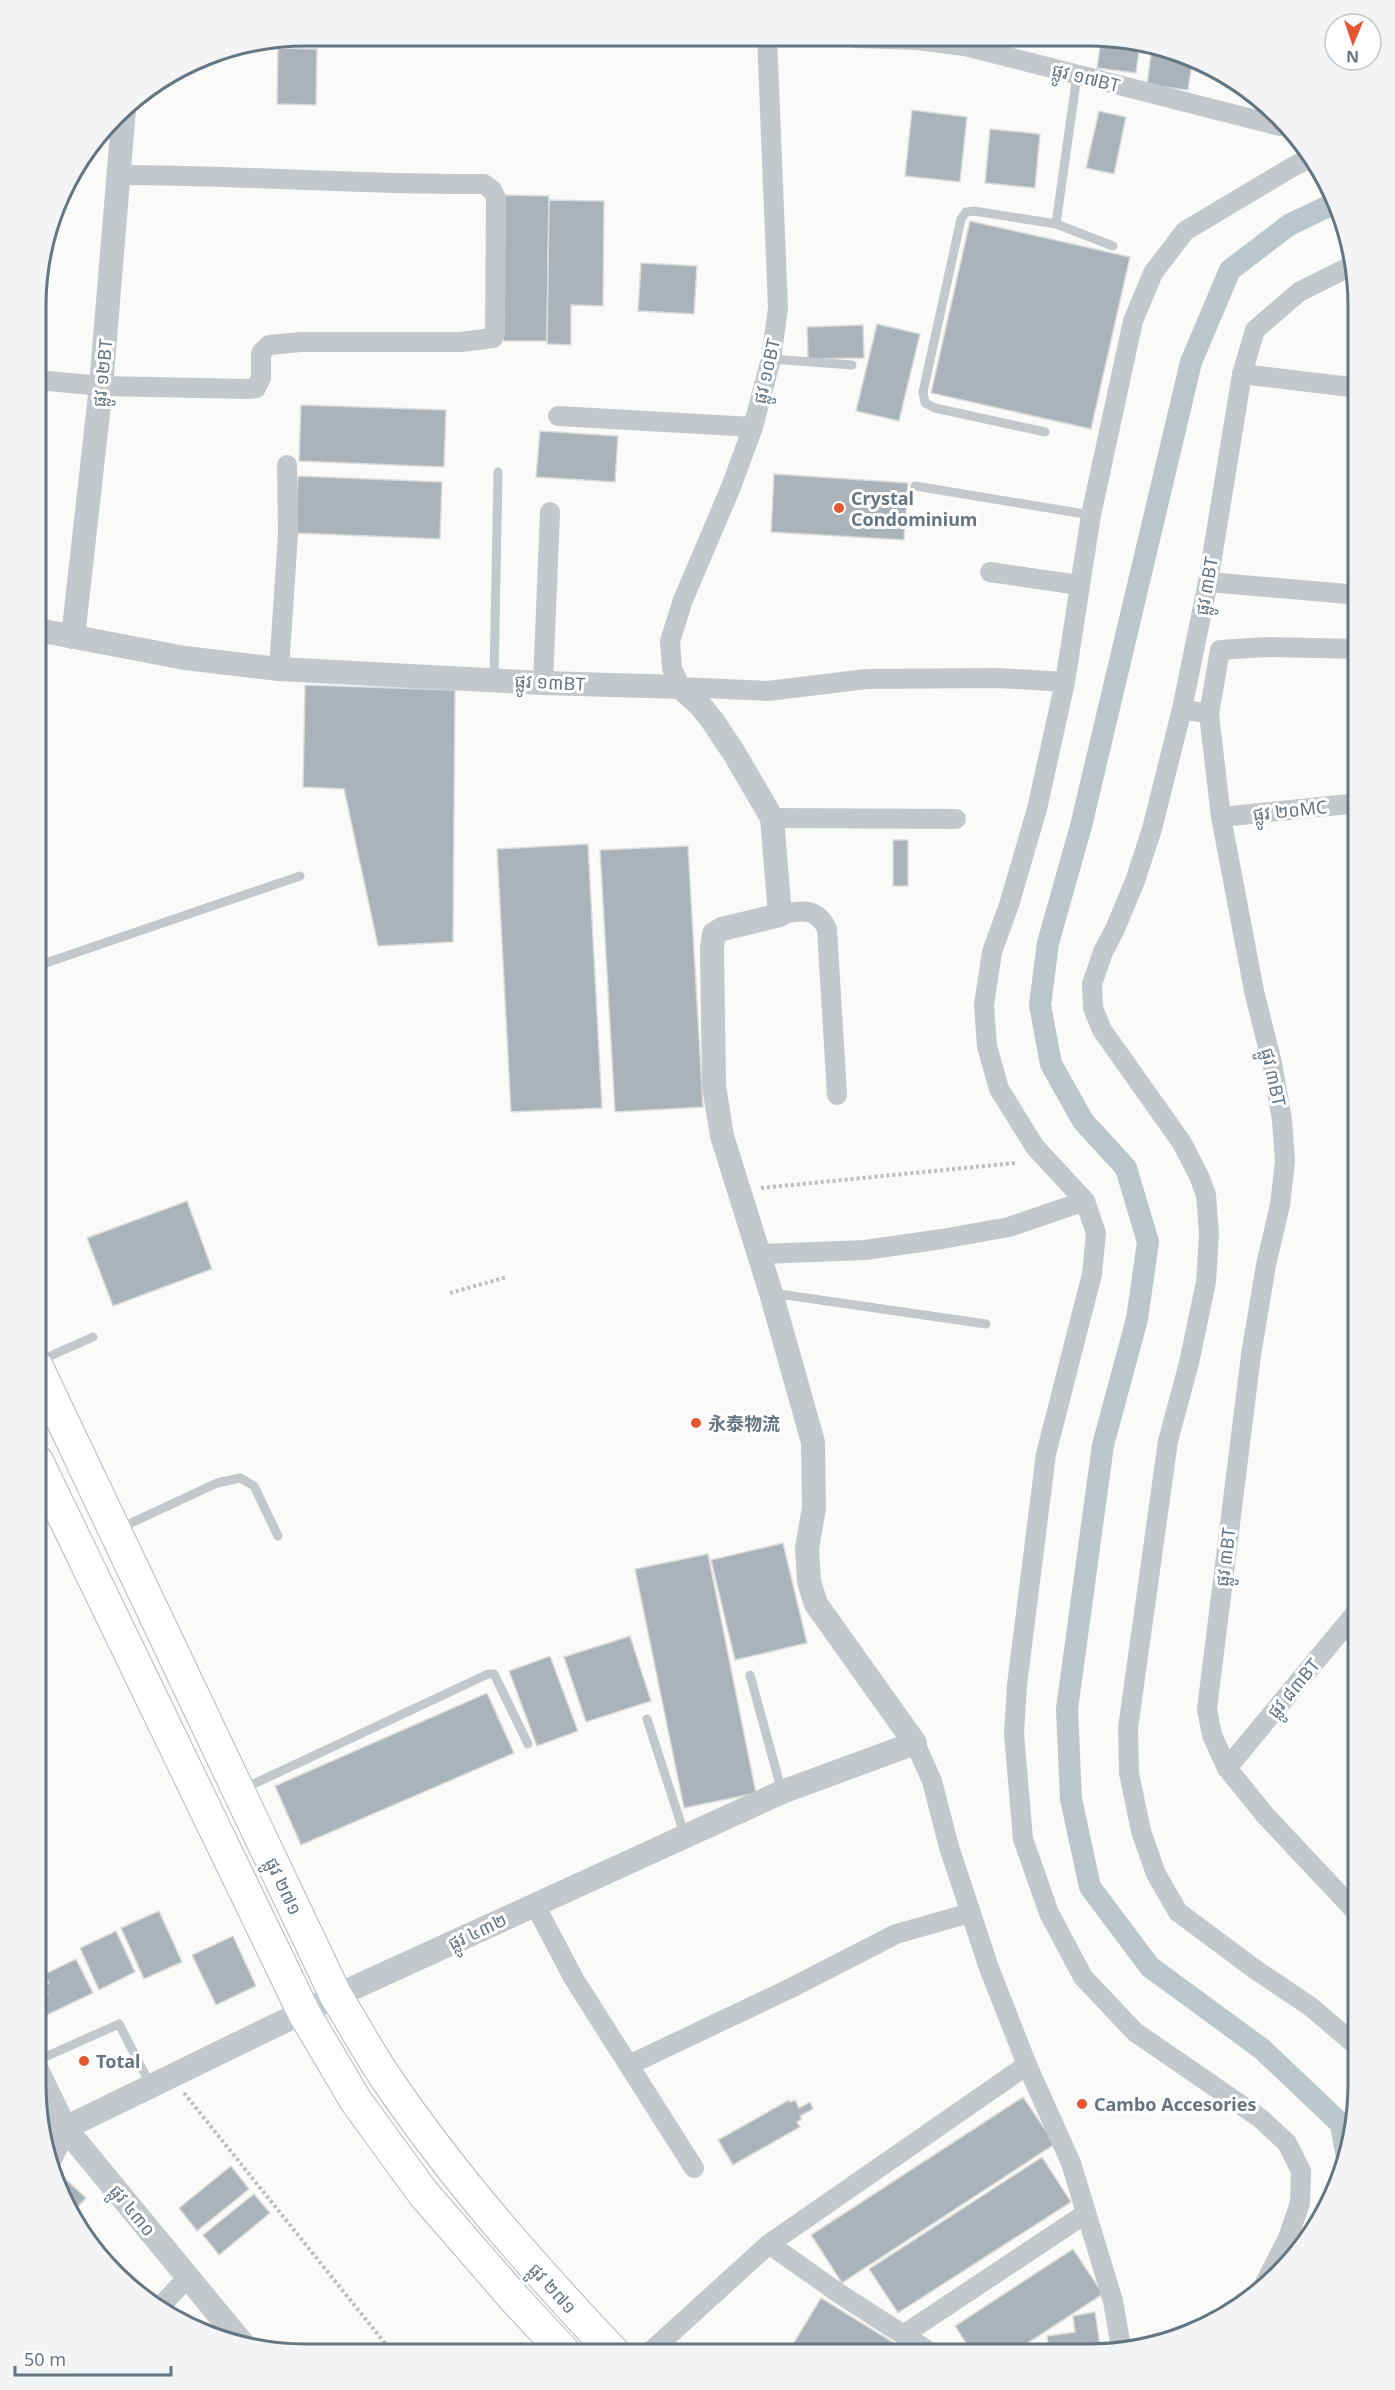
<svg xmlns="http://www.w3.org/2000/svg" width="1395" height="2390" viewBox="0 0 1395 2390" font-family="'Noto Sans','Noto Sans SC','Noto Sans Khmer',sans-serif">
  <rect width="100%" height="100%" fill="#fafaf8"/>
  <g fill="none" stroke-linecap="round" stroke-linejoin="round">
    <polyline stroke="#bbc7cb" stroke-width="22" points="1337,202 1289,225 1230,270 1191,362 1081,826 1048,943 1040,1005 1051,1064 1083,1121 1126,1168 1148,1242 1137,1319 1103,1445 1067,1709 1071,1799 1090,1887 1150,1967 1262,2049 1341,2124 1347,2158"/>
  </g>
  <g fill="#aab3b9" stroke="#dcdcda" stroke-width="1.5">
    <polygon points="1101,38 1124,38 1140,43 1136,73 1097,68"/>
    <polygon points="1152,46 1193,57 1188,90 1147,85"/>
    <polygon points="278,48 317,49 316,105 277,104"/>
    <polygon points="912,110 967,117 960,182 905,176"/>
    <polygon points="1099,111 1126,117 1114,174 1086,168"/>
    <polygon points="990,129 1040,134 1035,188 985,183"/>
    <polygon points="505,195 549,196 547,341 503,341"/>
    <polygon points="549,200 604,201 603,306 571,305 571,345 547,344"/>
    <polygon points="970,221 1130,257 1091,429 931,393"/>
    <polygon points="641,263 697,266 694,314 638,311"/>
    <polygon points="877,324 920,334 899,421 856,411"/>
    <polygon points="863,325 864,358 808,359 807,327"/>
    <polygon points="301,405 446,410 444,467 299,461"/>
    <polygon points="540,431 618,436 615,482 536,477"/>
    <polygon points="774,474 908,483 904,540 771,532"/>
    <polygon points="298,476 442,482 440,539 295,533"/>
    <polygon points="305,685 455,690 453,942 378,946 344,789 303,787"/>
    <rect x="893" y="840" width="15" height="46"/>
    <polygon points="588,844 602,1108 511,1112 497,849"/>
    <polygon points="688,846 703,1107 615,1112 600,850"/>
    <polygon points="187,1201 212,1269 113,1306 87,1238"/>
    <polygon points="783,1543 807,1643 735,1660 711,1560"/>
    <polygon points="708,1554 756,1793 684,1808 635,1569"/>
    <polygon points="630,1636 651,1701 586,1722 564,1657"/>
    <polygon points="550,1656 578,1731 537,1746 509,1671"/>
    <polygon points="487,1693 514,1753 301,1845 275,1786"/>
    <polygon points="159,1911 182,1962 144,1979 121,1928"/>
    <polygon points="116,1931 135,1972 99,1990 80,1948"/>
    <polygon points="233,1936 256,1986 216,2005 192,1955"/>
    <polygon points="76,1959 93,1993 47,2015 39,1998 48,1993 44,1985 49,1983 45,1974"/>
    <polygon points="1023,2097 1055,2144 842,2283 811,2235"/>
    <polygon points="789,2100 790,2102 795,2100 799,2108 810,2102 813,2109 800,2116 802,2119 797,2122 800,2127 733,2165 718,2140"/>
    <polygon points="1042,2157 1071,2202 898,2313 869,2269"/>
    <polygon points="231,2166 249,2189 197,2231 179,2208"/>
    <polygon points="62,2176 86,2198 72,2213 56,2186 56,2182"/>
    <polygon points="254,2194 270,2213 219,2255 203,2235"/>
    <polygon points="1073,2249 1103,2294 1011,2354 973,2354 955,2326"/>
    <polygon points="821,2298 912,2354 808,2353 793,2344"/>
    <polygon points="1095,2312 1101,2351 1088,2354 1049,2354 1047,2336 1075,2332 1073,2316"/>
  </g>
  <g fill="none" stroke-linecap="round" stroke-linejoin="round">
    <g stroke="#b5babe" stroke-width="34">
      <g id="primary">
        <path d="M37,1367L336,1996C353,2023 368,2052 386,2078C453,2177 532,2266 614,2353"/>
        <polyline points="37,1461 304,2013 356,2101 423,2193 514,2298 565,2353"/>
      </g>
    </g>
    <g stroke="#bbbfc2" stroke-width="4" stroke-dasharray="3 3" stroke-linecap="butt">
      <polyline points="761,1188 1015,1163"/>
      <polyline points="450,1293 507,1277"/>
      <polyline points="184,2093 392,2352"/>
    </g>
    <g stroke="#c3c8cc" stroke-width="9">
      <polyline points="1056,224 1077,75"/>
      <polyline points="771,359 852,365"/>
      <polyline points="1045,432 935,408 925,403 923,392 961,219 966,212 974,211 1056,224 1113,246"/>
      <polyline points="915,486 1091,515"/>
      <polyline points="494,679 498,472"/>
      <polyline points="37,966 300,876"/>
      <polyline points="772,1293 986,1324"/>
      <polyline points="39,1361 93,1337"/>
      <polyline points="118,1529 217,1483 240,1478 254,1486 278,1536"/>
      <polyline points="750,1675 782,1792"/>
      <polyline points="647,1719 685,1836"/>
      <polyline points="243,1789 488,1674 494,1674 496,1678 528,1744"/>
      <polyline points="36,2061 119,2024 151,2086"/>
    </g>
    <g stroke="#c3c8cc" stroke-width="20">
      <polyline points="767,37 778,308 771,359 753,427 731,487 683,600 670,641 672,668 680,687 768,691 866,679 998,678 1065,682"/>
      <polyline points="855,38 917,40 965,46 1280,126"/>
      <polyline points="1351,266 1299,292 1255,330 1242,374 1208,582 1182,709 1152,829 1135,881 1115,929 1103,952 1092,984 1093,1008 1102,1030 1182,1143 1199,1176 1206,1195 1209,1234 1206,1282 1189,1363 1168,1441 1128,1728 1129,1773 1141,1831 1156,1874 1178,1912 1256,1970 1311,2007 1358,2047"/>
      <polyline points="1242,374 1359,388"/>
      <path d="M38,380L101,386L249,389L256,388L261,378V353L269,345L301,342H461L493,338L495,333L496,198L492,190L484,184C363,185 241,175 120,175"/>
      <polyline points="558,416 753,427"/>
      <polyline points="990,572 1079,585"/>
      <polyline points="1208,582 1359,595"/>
      <polyline points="279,669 288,534 287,465"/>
      <polyline points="543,683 550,512"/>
      <polyline points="1182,709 1209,714 1221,817 1254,991 1272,1063 1282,1120 1285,1161 1280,1205 1266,1265 1251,1355 1207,1709 1212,1735 1227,1768 1265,1815 1358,1914"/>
      <polyline points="1209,714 1220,650 1266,647 1359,649"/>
      <polyline points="1221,817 1359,803"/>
      <polyline points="772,818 956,819"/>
      <path d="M780,915C800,910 817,907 827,929L837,1095"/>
      <polyline points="759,1254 865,1250 942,1239 1009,1227 1085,1201"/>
      <polyline points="915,1743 932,1781 949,1847 989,1968 1027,2065 1071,2163 1113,2301 1121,2347"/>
      <polyline points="1227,1768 1359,1609"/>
      <polyline points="535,1905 574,1979 694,2168"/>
      <polyline points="629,2065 791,1988 896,1934 970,1913"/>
      <polyline points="769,2244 837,2292 933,2354"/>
      <polyline points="1262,2289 1288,2238 1300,2203 1301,2171 1287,2143 1260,2118 1135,2032 1083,1977 1049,1913 1023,1839 1014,1734 1017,1685 1046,1454 1092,1274 1096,1233 1085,1201 1035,1147 999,1089 987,1046 984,1005 992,952 1009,905 1037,809 1065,682 1091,515 1133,321 1153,273 1185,231 1294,166 1312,157"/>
      <polyline points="159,2308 188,2277"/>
      <polyline points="903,2335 1085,2214"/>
      <polyline points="649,2353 769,2244 1027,2065"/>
    </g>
    <g stroke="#c3c8cc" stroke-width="24">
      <polyline points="38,630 185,658 279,669 543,683 680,687 699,704 712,720 734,753 772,818 780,915 722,929 714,934 712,947 714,1086 722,1136 771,1293 813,1442 814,1508 807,1548 809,1582 816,1604 915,1743 782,1792 336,1996 65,2128 45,2128"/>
      <polyline points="73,637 101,386 124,109"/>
      <polyline points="36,2068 65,2128 243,2344"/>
      <polyline points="51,2157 65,2128"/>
    </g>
    <use href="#primary" stroke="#fff" stroke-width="32"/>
  </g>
  <g fill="#e4572e" stroke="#fff" stroke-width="2">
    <circle cx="839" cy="508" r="6"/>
    <circle cx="696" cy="1423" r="6"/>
    <circle cx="84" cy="2061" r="6"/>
    <circle cx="1082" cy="2104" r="6"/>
  </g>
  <g text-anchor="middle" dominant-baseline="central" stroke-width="6" stroke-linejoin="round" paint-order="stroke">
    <g font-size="18" fill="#657683" stroke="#fff">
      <text transform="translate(1086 77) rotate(14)">ផ្លូវ ១៧BT</text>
      <text transform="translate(766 371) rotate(-77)">ផ្លូវ ១០BT</text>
      <text transform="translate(102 373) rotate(-84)">ផ្លូវ ១២BT</text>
      <text transform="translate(1206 586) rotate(-80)">ផ្លូវ ៣BT</text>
      <text transform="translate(550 682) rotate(3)">ផ្លូវ ១៣BT</text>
      <text transform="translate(1290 810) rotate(-6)">ផ្លូវ ២០MC</text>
      <text transform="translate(1274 1077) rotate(78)">ផ្លូវ ៣BT</text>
      <text transform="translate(1225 1557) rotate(-83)">ផ្លូវ ៣BT</text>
      <text transform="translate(1293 1688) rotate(-50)">ផ្លូវ ៨៣BT</text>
      <text transform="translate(284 1886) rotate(65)">ផ្លូវ ២៧១</text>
      <text transform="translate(477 1931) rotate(-25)">ផ្លូវ ៤៣២</text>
      <text transform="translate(133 2210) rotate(51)">ផ្លូវ ៤៣០</text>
      <text transform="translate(553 2288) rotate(48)">ផ្លូវ ២៧១</text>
    </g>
    <g font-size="18" font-weight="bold" fill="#657683" stroke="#fff" text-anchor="start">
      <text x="851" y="498">Crystal<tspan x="851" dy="21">Condominium</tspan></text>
      <text x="708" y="1423">永泰物流</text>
      <text x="96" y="2061">Total</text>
      <text x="1094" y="2104">Cambo Accesories</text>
    </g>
  </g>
  <path d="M0 0H1395V2390H0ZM306 46H1088A260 260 0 0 1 1348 306V2084A260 260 0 0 1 1088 2344H306A260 260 0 0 1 46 2084V306A260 260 0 0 1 306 46Z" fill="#f3f4f5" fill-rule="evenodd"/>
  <path fill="none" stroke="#657683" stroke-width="3" d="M306 46H1088A260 260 0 0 1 1348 306V2084A260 260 0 0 1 1088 2344H306A260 260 0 0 1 46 2084V306A260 260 0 0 1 306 46Z"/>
  <g transform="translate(1353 42) rotate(182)"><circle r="28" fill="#ffffff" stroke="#c1c8cd" stroke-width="1.5"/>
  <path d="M0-4.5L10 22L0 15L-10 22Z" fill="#e4572e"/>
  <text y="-9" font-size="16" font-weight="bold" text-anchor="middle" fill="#657683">N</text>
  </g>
  <path d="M15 2366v9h156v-9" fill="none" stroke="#657683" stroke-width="3"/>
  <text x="24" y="2366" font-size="18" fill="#657683" stroke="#ffffff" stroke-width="4.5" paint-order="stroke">50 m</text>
</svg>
